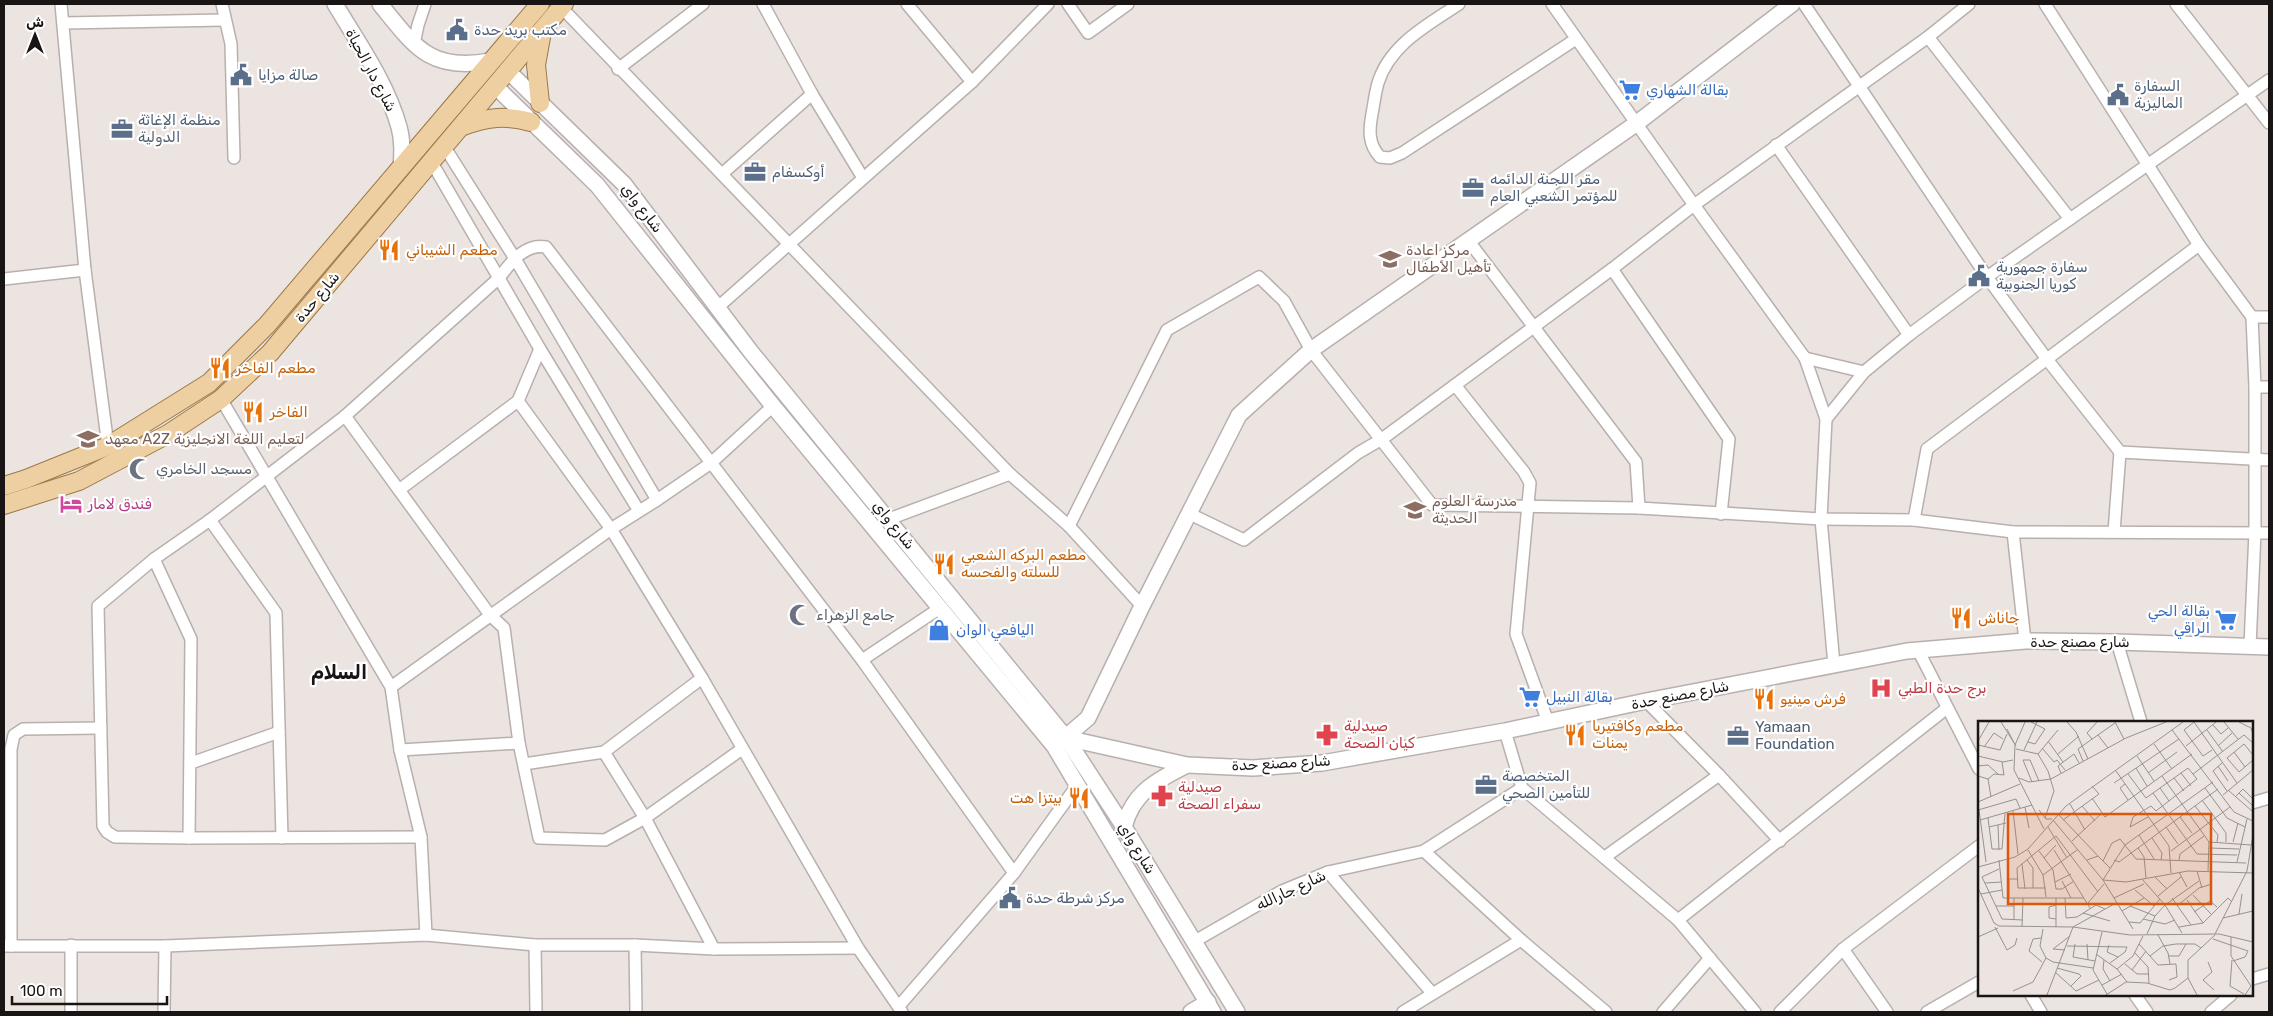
<svg xmlns="http://www.w3.org/2000/svg" width="2273" height="1016" viewBox="0 0 2273 1016" font-family="Rubik,Vazirmatn,sans-serif">
  <rect width="100%" height="100%" fill="#ece4e1"/>
  <g fill="none" stroke-linecap="round" stroke-linejoin="round">
    <g stroke="#b8b0ae" stroke-width="14">
      <g id="street">
        <polyline points="61,4 85,270 108,446"/>
        <polyline points="222,4 231,44 234,158"/>
        <polyline points="763,4 812,94 863,178"/>
        <polyline points="907,4 972,82"/>
        <polyline points="1068,4 1088,33 1128,4"/>
        <path d="M1459,4C1428,25 1390,44 1378,83C1375,93 1374,104 1372,114C1369,130 1368,144 1380,157L1390,158L1402,153L1576,39"/>
        <polyline points="1552,4 1694,205 1805,358 1826,419 1821,519 1834,665"/>
        <polyline points="1804,4 1987,277 2046,358 2120,452 2269,460"/>
        <polyline points="2045,4 2199,245 2252,317 2255,387 2255,532 2250,646"/>
        <polyline points="2176,4 2269,123"/>
        <polyline points="561,7 1010,474"/>
        <polyline points="63,23 225,20"/>
        <polyline points="1928,37 2070,219"/>
        <polyline points="414,44 418,25 425,4"/>
        <polyline points="618,69 703,4"/>
        <polyline points="1776,145 1909,335"/>
        <polyline points="444,146 514,257 657,500"/>
        <polyline points="431,161 540,349 639,511"/>
        <polyline points="722,174 812,94"/>
        <polyline points="1468,240 1636,462 1639,508"/>
        <polyline points="1612,269 1729,439 1721,514"/>
        <polyline points="4,279 85,270"/>
        <polyline points="717,308 972,82 1048,4"/>
        <polyline points="2252,317 2269,317"/>
        <polyline points="1805,358 1864,372"/>
        <polyline points="1455,385 1524,472 1530,483 1516,634 1548,722"/>
        <polyline points="2255,387 2269,387"/>
        <polyline points="221,399 391,687 400,750 421,837 426,935"/>
        <polyline points="518,401 611,529 702,678 858,948 902,1012"/>
        <polyline points="345,416 490,615 504,628 519,743 539,838 605,840 645,818 742,749"/>
        <polyline points="1826,419 1864,372 1909,335 1987,277 2269,80"/>
        <polyline points="399,490 518,401 540,349"/>
        <polyline points="1190,514 1244,540 1358,453 1382,439 1612,269 1694,205 1928,37 1969,4"/>
        <polyline points="889,519 1010,474 1069,526 1142,606"/>
        <polyline points="210,520 276,613 282,838"/>
        <polyline points="1914,520 1927,449 2199,245"/>
        <polyline points="1069,526 1167,330 1259,277 1284,301 1311,350 1432,505 1639,508 1821,519 1914,520 2013,532 2269,533"/>
        <polyline points="2013,532 2025,641"/>
        <polyline points="2114,532 2120,452"/>
        <polyline points="154,559 191,639 189,838"/>
        <polyline points="2117,642 2141,722"/>
        <polyline points="1918,650 1979,769"/>
        <polyline points="862,660 940,608"/>
        <polyline points="391,687 611,529 657,500 711,463 773,406"/>
        <polyline points="1646,701 1719,775 1780,841"/>
        <polyline points="1505,731 1522,788 1678,920 1755,1012"/>
        <polyline points="400,750 519,743"/>
        <polyline points="604,752 645,818 714,949"/>
        <polyline points="191,763 279,732"/>
        <polyline points="524,764 604,752 702,678"/>
        <polyline points="2252,803 2269,798"/>
        <path d="M421,837L189,838L115,837L107,832L103,826L98,606L154,559L210,520L345,416L499,278C511,262 525,243 546,247L862,660L1014,873"/>
        <polyline points="1424,851 1521,940 1606,1012"/>
        <polyline points="1605,857 1719,775"/>
        <polyline points="1328,872 1432,993"/>
        <polyline points="1678,920 1947,708"/>
        <polyline points="1195,941 1282,891 1328,872 1424,851 1522,788"/>
        <polyline points="71,945 71,1012"/>
        <polyline points="535,945 536,1012"/>
        <polyline points="635,945 636,1012"/>
        <polyline points="4,946 165,946 426,935 535,945 635,945 714,949 858,948"/>
        <polyline points="11,946 11,749 14,735 23,729 101,728"/>
        <polyline points="1843,949 1887,1012"/>
        <polyline points="2252,979 2269,974"/>
        <polyline points="2031,995 2041,1012"/>
        <polyline points="2135,995 2147,1012"/>
        <polyline points="899,1006 1014,873 1078,784"/>
        <polyline points="164,1012 165,946"/>
        <polyline points="1403,1012 1521,940"/>
        <polyline points="1663,1012 1710,958"/>
        <polyline points="1780,1012 1843,949 1979,846"/>
        <polyline points="1927,1012 1979,982"/>
        <polyline points="2211,1012 2231,995"/>
      </g>
    </g>
    <g stroke="#b8b0ae" stroke-width="18">
      <g id="secondary">
        <path d="M335,4C358,43 387,83 399,127C403,141 402,155 401,169"/>
        <path d="M380,4C415,47 430,72 490,61"/>
        <polyline points="508,71 624,184 751,352 1066,738 1124,827 1237,1012"/>
        <polyline points="495,86 597,185 773,406 1054,746 1213,1012"/>
        <polyline points="1066,738 1187,765 1253,768 1322,763 1505,731 1646,701 1907,651 2025,641 2117,642 2269,647"/>
        <polyline points="1060,742 1088,718 1142,606 1239,415 1311,350 1637,123 1792,4"/>
        <path d="M1124,827C1133,792 1157,780 1187,765"/>
        <polyline points="1191,1012 1208,1002"/>
      </g>
    </g>
    <g stroke="#9b7947" stroke-width="20">
      <g id="primary">
        <polyline points="540,103 536,65 542,32"/>
        <path d="M463,126C488,117 506,115 531,122"/>
        <polyline points="4,486 26,479 108,446 209,383 267,325 540,4"/>
        <polyline points="4,505 79,481 168,434 221,399 270,353 564,4"/>
      </g>
    </g>
    <use href="#street" stroke="#fff" stroke-width="11"/>
    <use href="#secondary" stroke="#fff" stroke-width="15"/>
    <use href="#primary" stroke="#eecfa1" stroke-width="18"/>
  </g>
  <defs>
    <g id="civic-bare" transform="scale(1.725)"><path d="M-.6-6.5H3V-4.5H.6V-3L4-1V1h2V6H-6V1h2V-1L-.6-3ZM-1.2 2.5V6h2.4V2.5Z" fill="#5c6f8a" stroke="#fff" stroke-width="2.5" paint-order="stroke"/></g>
    <g id="supermarket-bare" transform="scale(1.725)"><path d="M-6-5.5h2.5l.6 2H6L4.5 2H-2.5L-4.4-4H-6ZM-1.5 3.2a1.3 1.3 0 1 0 .1 0ZM3 3.2a1.3 1.3 0 1 0 .1 0Z" fill="#3f7fe0" stroke="#fff" stroke-width="2.5" paint-order="stroke"/></g>
    <g id="office-bare" transform="scale(1.725)"><path d="M-6-3h4V-5.5h4V-3h4V5H-6ZM-1-4.5V-3h2v-1.5ZM-6 0V1H6V0Z" fill="#5c6f8a" stroke="#fff" stroke-width="2.5" paint-order="stroke"/></g>
    <g id="restaurant-bare" transform="scale(1.725)"><path d="M-5-6h1v4h1v-4h1v4h1v-4h1v5L-1.5 .5V6h-2V.5L-5-1ZM5-6V6H3V1.5H1.5Q1.5-4 5-6Z" fill="#e8710a" stroke="#fff" stroke-width="2.5" paint-order="stroke"/></g>
    <g id="school-bare" transform="scale(1.725)"><path d="M0-5L7-2L0 1L-7-2ZM-4 1L0 2.5L4 1V4Q0 6-4 4Z" fill="#8d6e63" stroke="#fff" stroke-width="2.5" paint-order="stroke"/></g>
    <g id="mosque-bare" transform="scale(1.725)"><path d="M3.5-4.9A6 6 0 1 0 3.5 4.9A5 5 0 1 1 3.5-4.9Z" fill="#6b7280" stroke="#fff" stroke-width="2.5" paint-order="stroke"/></g>
    <g id="hotel-bare" transform="scale(1.725)"><path d="M-6-4.5h1.5V1H6V5H4.5V3h-9V5H-6ZM-4 0a1.8 1.8 0 1 1 3.6 0ZM.5 0V-2.5h3Q6-2.5 6 0Z" fill="#d1479c" stroke="#fff" stroke-width="2.5" paint-order="stroke"/></g>
    <g id="shop-bare" transform="scale(1.725)"><path d="M-5-2.5h2.3a2.7 3.5 0 0 1 5.4 0H5L5.5 6h-11ZM-1.5-2.5h3a1.5 2.3 0 0 0-3 0Z" fill="#3f7fe0" stroke="#fff" stroke-width="2.5" paint-order="stroke"/></g>
    <g id="hospital-bare" transform="scale(1.725)"><path d="M-5-5h3v3.5h4V-5h3V5h-3V1.5h-4V5h-3Z" fill="#e0444e" stroke="#fff" stroke-width="2.5" paint-order="stroke"/></g>
    <g id="pharmacy-bare" transform="scale(1.725)"><path d="M-2-6h4v4h4v4h-4v4h-4v-4h-4v-4h4Z" fill="#e0444e" stroke="#fff" stroke-width="2.5" paint-order="stroke"/></g>
  </defs>
  <g fill-rule="evenodd">
    <use href="#civic-bare" x="457" y="30"/>
    <use href="#civic-bare" x="241" y="75"/>
    <use href="#supermarket-bare" x="1630" y="90"/>
    <use href="#civic-bare" x="2118" y="95"/>
    <use href="#office-bare" x="122" y="129"/>
    <use href="#office-bare" x="755" y="172"/>
    <use href="#office-bare" x="1473" y="188"/>
    <use href="#restaurant-bare" x="389" y="250"/>
    <use href="#school-bare" x="1390" y="259"/>
    <use href="#civic-bare" x="1979" y="276"/>
    <use href="#restaurant-bare" x="220" y="368"/>
    <use href="#restaurant-bare" x="253" y="412"/>
    <use href="#school-bare" x="88" y="439"/>
    <use href="#mosque-bare" x="140" y="469"/>
    <use href="#hotel-bare" x="71" y="504"/>
    <use href="#school-bare" x="1415" y="510"/>
    <use href="#restaurant-bare" x="944" y="564"/>
    <use href="#mosque-bare" x="800" y="615"/>
    <use href="#restaurant-bare" x="1961" y="618"/>
    <use href="#supermarket-bare" x="2226" y="620"/>
    <use href="#shop-bare" x="939" y="630"/>
    <use href="#hospital-bare" x="1881" y="688"/>
    <use href="#supermarket-bare" x="1530" y="697"/>
    <use href="#restaurant-bare" x="1764" y="699"/>
    <use href="#pharmacy-bare" x="1327" y="735"/>
    <use href="#restaurant-bare" x="1575" y="735"/>
    <use href="#office-bare" x="1738" y="736"/>
    <use href="#office-bare" x="1486" y="785"/>
    <use href="#pharmacy-bare" x="1162" y="796"/>
    <use href="#restaurant-bare" x="1079" y="798"/>
    <use href="#civic-bare" x="1010" y="898"/>
  </g>
  <g text-anchor="middle" dominant-baseline="central" stroke-width="4.5" stroke-linejoin="round" paint-order="stroke">
    <g font-size="15" fill="#4e5e75" stroke="#fff" text-anchor="start">
      <text x="474" y="30">مكتب بريد حدة</text>
      <text x="258" y="75">صالة مزايا</text>
      <text x="2134" y="86">السفارة<tspan x="2134" dy="17">الماليزية</tspan></text>
      <text x="138" y="120">منظمة الإغاثة<tspan x="138" dy="17">الدولية</tspan></text>
      <text x="772" y="172">أوكسفام</text>
      <text x="1490" y="179">مقر اللجنة الدائمه<tspan x="1490" dy="17">للمؤتمر الشعبي العام</tspan></text>
      <text x="1996" y="267">سفارة جمهورية<tspan x="1996" dy="17">كوريا الجنوبية</tspan></text>
      <text x="1755" y="727">Yamaan<tspan x="1755" dy="17">Foundation</tspan></text>
      <text x="1502" y="776">المتخصصة<tspan x="1502" dy="17">للتأمين الصحي</tspan></text>
      <text x="1026" y="898">مركز شرطة حدة</text>
    </g>
    <g font-size="15" fill="#181514" stroke="#fff">
      <text transform="translate(371 70) rotate(62)">شارع دار الحياة</text>
      <text transform="translate(642 208) rotate(52)">شارع واي</text>
      <text transform="translate(317 297) rotate(-50)">شارع حدة</text>
      <text transform="translate(894 525) rotate(51)">شارع واي</text>
      <text x="2080" y="642">شارع مصنع حدة</text>
      <text transform="translate(1680 695) rotate(-11)">شارع مصنع حدة</text>
      <text transform="translate(1281 763) rotate(-3)">شارع مصنع حدة</text>
      <text transform="translate(1137 848) rotate(58)">شارع واي</text>
      <text transform="translate(1291 890) rotate(-25)">شارع جارالله</text>
    </g>
    <g font-size="15" fill="#366cbe" stroke="#fff" text-anchor="start">
      <text x="1646" y="90">بقالة الشهاري</text>
      <text x="2210" y="611" text-anchor="end">بقالة الحي<tspan x="2210" dy="17">الراقي</tspan></text>
      <text x="956" y="630">اليافعي الوان</text>
      <text x="1546" y="697">بقالة النبيل</text>
    </g>
    <g font-size="15" fill="#c56008" stroke="#fff" text-anchor="start">
      <text x="406" y="250">مطعم الشيباني</text>
      <text x="236" y="368">مطعم الفاخر</text>
      <text x="270" y="412">الفاخر</text>
      <text x="961" y="555">مطعم البركه الشعبي<tspan x="961" dy="17">للسلته والفحسه</tspan></text>
      <text x="1978" y="618">جاناش</text>
      <text x="1780" y="699">فرش مينيو</text>
      <text x="1592" y="726">مطعم وكافتيريا<tspan x="1592" dy="17">يمنات</tspan></text>
      <text x="1062" y="798" text-anchor="end">بيتزا هت</text>
    </g>
    <g font-size="15" fill="#785e54" stroke="#fff" text-anchor="start">
      <text x="1406" y="250">مركز اعادة<tspan x="1406" dy="17">تأهيل الأطفال</tspan></text>
      <text x="105" y="439">معهد A2Z لتعليم اللغة الانجليزية</text>
      <text x="1432" y="501">مدرسة العلوم<tspan x="1432" dy="17">الحديثة</tspan></text>
    </g>
    <g font-size="15" fill="#5b616d" stroke="#fff" text-anchor="start">
      <text x="156" y="469">مسجد الخامري</text>
      <text x="816" y="615">جامع الزهراء</text>
    </g>
    <g font-size="15" fill="#b23c85" stroke="#fff" text-anchor="start">
      <text x="88" y="504">فندق لامار</text>
    </g>
    <g font-size="15" fill="#be3a42" stroke="#fff" text-anchor="start">
      <text x="1898" y="688">برج حدة الطبي</text>
      <text x="1344" y="726">صيدلية<tspan x="1344" dy="17">كيان الصحة</tspan></text>
      <text x="1178" y="787">صيدلية<tspan x="1178" dy="17">سفراء الصحة</tspan></text>
    </g>
    <g font-size="20" font-weight="bold" fill="#181514" stroke="#fff">
      <text x="339" y="672">السلام</text>
    </g>
  </g>
  <g transform="translate(1978 721)">
    <rect width="275" height="275" fill="#ece4e1"/>
    <path fill="none" stroke="#97918f" stroke-width="1" d="M23,1L38,25M47,1L37,24L36,49L66,108M89,1L98,11L110,38M137,1L146,18M216,1L259,62M216,1L206,9L225,35L234,29M246,1L260,18M261,1L273,7L275,13M235,4L243,13L250,7M29,8L36,22M194,9L256,91L275,100M229,9L245,31M120,14L130,27M114,18L109,12L119,1M0,20L11,1M70,20L85,41M50,21L57,23L67,8L53,1M176,23L194,48M0,24L22,29L29,13M208,25L238,1M240,25L254,12M6,26L16,12L25,18M64,27L76,41L79,39L87,49M38,28L60,33L80,9M46,29L59,1M256,31L267,46M60,33L70,50L76,70L67,97M80,33L101,15M275,34L266,23L249,37L261,51L275,39M0,35L25,41L35,39M159,35L176,60M105,40L100,28L137,2M244,42L235,50L249,70M0,45L10,44L20,53M240,45L250,60M158,47L169,65M138,50L191,125L193,152M83,52L80,45L96,33L101,42M170,52L199,31M203,52L213,65M150,53L168,77L210,47L219,58L178,90L173,85L155,96L152,106L170,96M215,53L266,14L275,22M0,55L10,58L16,53L26,54L24,41M184,55L231,121L230,150M41,57L51,61L73,58L148,17L188,1M196,57L206,70M10,58L13,76M54,61L45,39H52L61,60M136,62L201,18M147,63L142,67L150,79M182,67L191,80M227,67L249,97L267,106M250,69L274,90M175,72L219,133L259,134M261,72L275,85M245,74L275,49M257,76L265,68L275,78M114,77L127,96L214,33M224,79L248,112V121M0,81L42,63M92,83L107,109M104,85L117,100M217,85L240,114L239,121M47,86L51,107M0,89L38,78L42,87M1,89L8,141M61,89L68,98H74M35,90L40,133M81,94L120,135M202,96L214,112M10,97L14,128H24L27,92M2,99L54,84M75,99L125,159L155,208M85,99L121,73L114,65M20,104L21,129M11,106L28,102M70,106L89,137M188,106L200,123M161,114L176,138M174,117L184,132L183,139M94,120L124,92M231,121L273,124M255,121L260,102M160,127L166,136L168,157M231,127L261,128M50,129L65,154L68,176M76,129L112,187M61,130L75,149L78,168H84L96,160M193,130L252,86M66,137L78,124M21,139L25,177H106M49,139L55,147V167M109,139L120,135L132,147M136,139L141,141L240,68M201,139L202,133L226,115M125,140L134,122L142,118L158,138L268,142M259,141L269,98M44,143L47,168M0,146L37,136L50,128L88,85L205,1M21,148L4,156L24,198L45,199M219,150L224,167M201,151L209,166M65,154L99,129M177,156L189,168M164,158L187,184L204,212M125,159L148,161L210,150L275,152M125,159L147,124L235,61M84,160L93,177M77,161L93,153M7,162L24,161M0,167L16,202L21,205L95,206L152,214L241,213L275,221M68,167H40L39,147L78,115L120,171M157,169L176,185M3,173L24,169M215,174L233,193M180,175L203,156M31,177V158H39M87,177L88,197L99,196L118,184L127,188M136,177L166,163M194,177L213,204M209,179L225,202M110,182L126,163M18,185H36M152,185L177,195M199,185L221,167L234,163M144,190L166,177M216,191L232,180L239,186M105,192L132,200M261,193L264,173M245,197L275,190M78,198L71,197V186L78,184M165,198L187,203L197,199M36,199V177M151,201L162,202L182,178M17,206L29,229L37,224L39,217M44,206L45,177M78,206V177M201,206L225,202L250,177L254,181M65,208L62,225L68,237L75,241L115,247M124,211L115,249L129,273M169,213L177,195L187,184L221,160M237,213L269,150L275,114M180,214L190,232L192,243M0,216L20,207M253,216V235L273,265L267,274M63,217L55,218L51,230L64,241M235,218L270,230L267,236L255,240M97,223L95,236L117,240M109,223L110,239M161,223L180,244L198,243L199,256L191,259M131,224L129,231L140,236M89,225L149,226L147,231L132,242M87,229L75,228L92,215M157,232L170,246L171,262M118,233L139,248L149,261M172,235L185,225L198,223H217L223,227M191,235H201L208,223M126,239L125,248L132,260M254,239L252,265L266,273M230,241L234,251L225,259L236,269M147,243L159,253H171M79,247L101,253L103,255L93,265M139,248L155,235L165,215M154,249L168,230M77,251L98,270L121,259M210,257L219,274M124,264L144,253M35,270L55,261L68,237M69,274L95,206L138,182M128,274L148,261L169,262L192,269L197,267L210,257V239L237,214"/>
    <path fill="#de560c" fill-opacity="0.15" stroke="#de560c" stroke-width="2.5" d="M30,93H233V183H30Z"/>
    <rect width="275" height="275" fill="none" stroke="#181514" stroke-width="2.5"/>
  </g>
  <rect width="2273" height="1016" fill="none" stroke="#181514" stroke-width="10"/>
  <g transform="translate(35 35)" stroke="#ffffff" stroke-width="4" paint-order="stroke">
  <path d="M0-4L9 19L0 12L-9 19Z" fill="#181514"/>
  <text y="-8" font-size="14" font-weight="bold" text-anchor="middle" fill="#181514">ش</text>
  </g>
  <path d="M12 996v8h155v-8" fill="none" stroke="#181514" stroke-width="2.5"/>
  <text x="20" y="996" font-size="15" fill="#181514" stroke="#ffffff" stroke-width="4" paint-order="stroke">100 m</text>
</svg>
